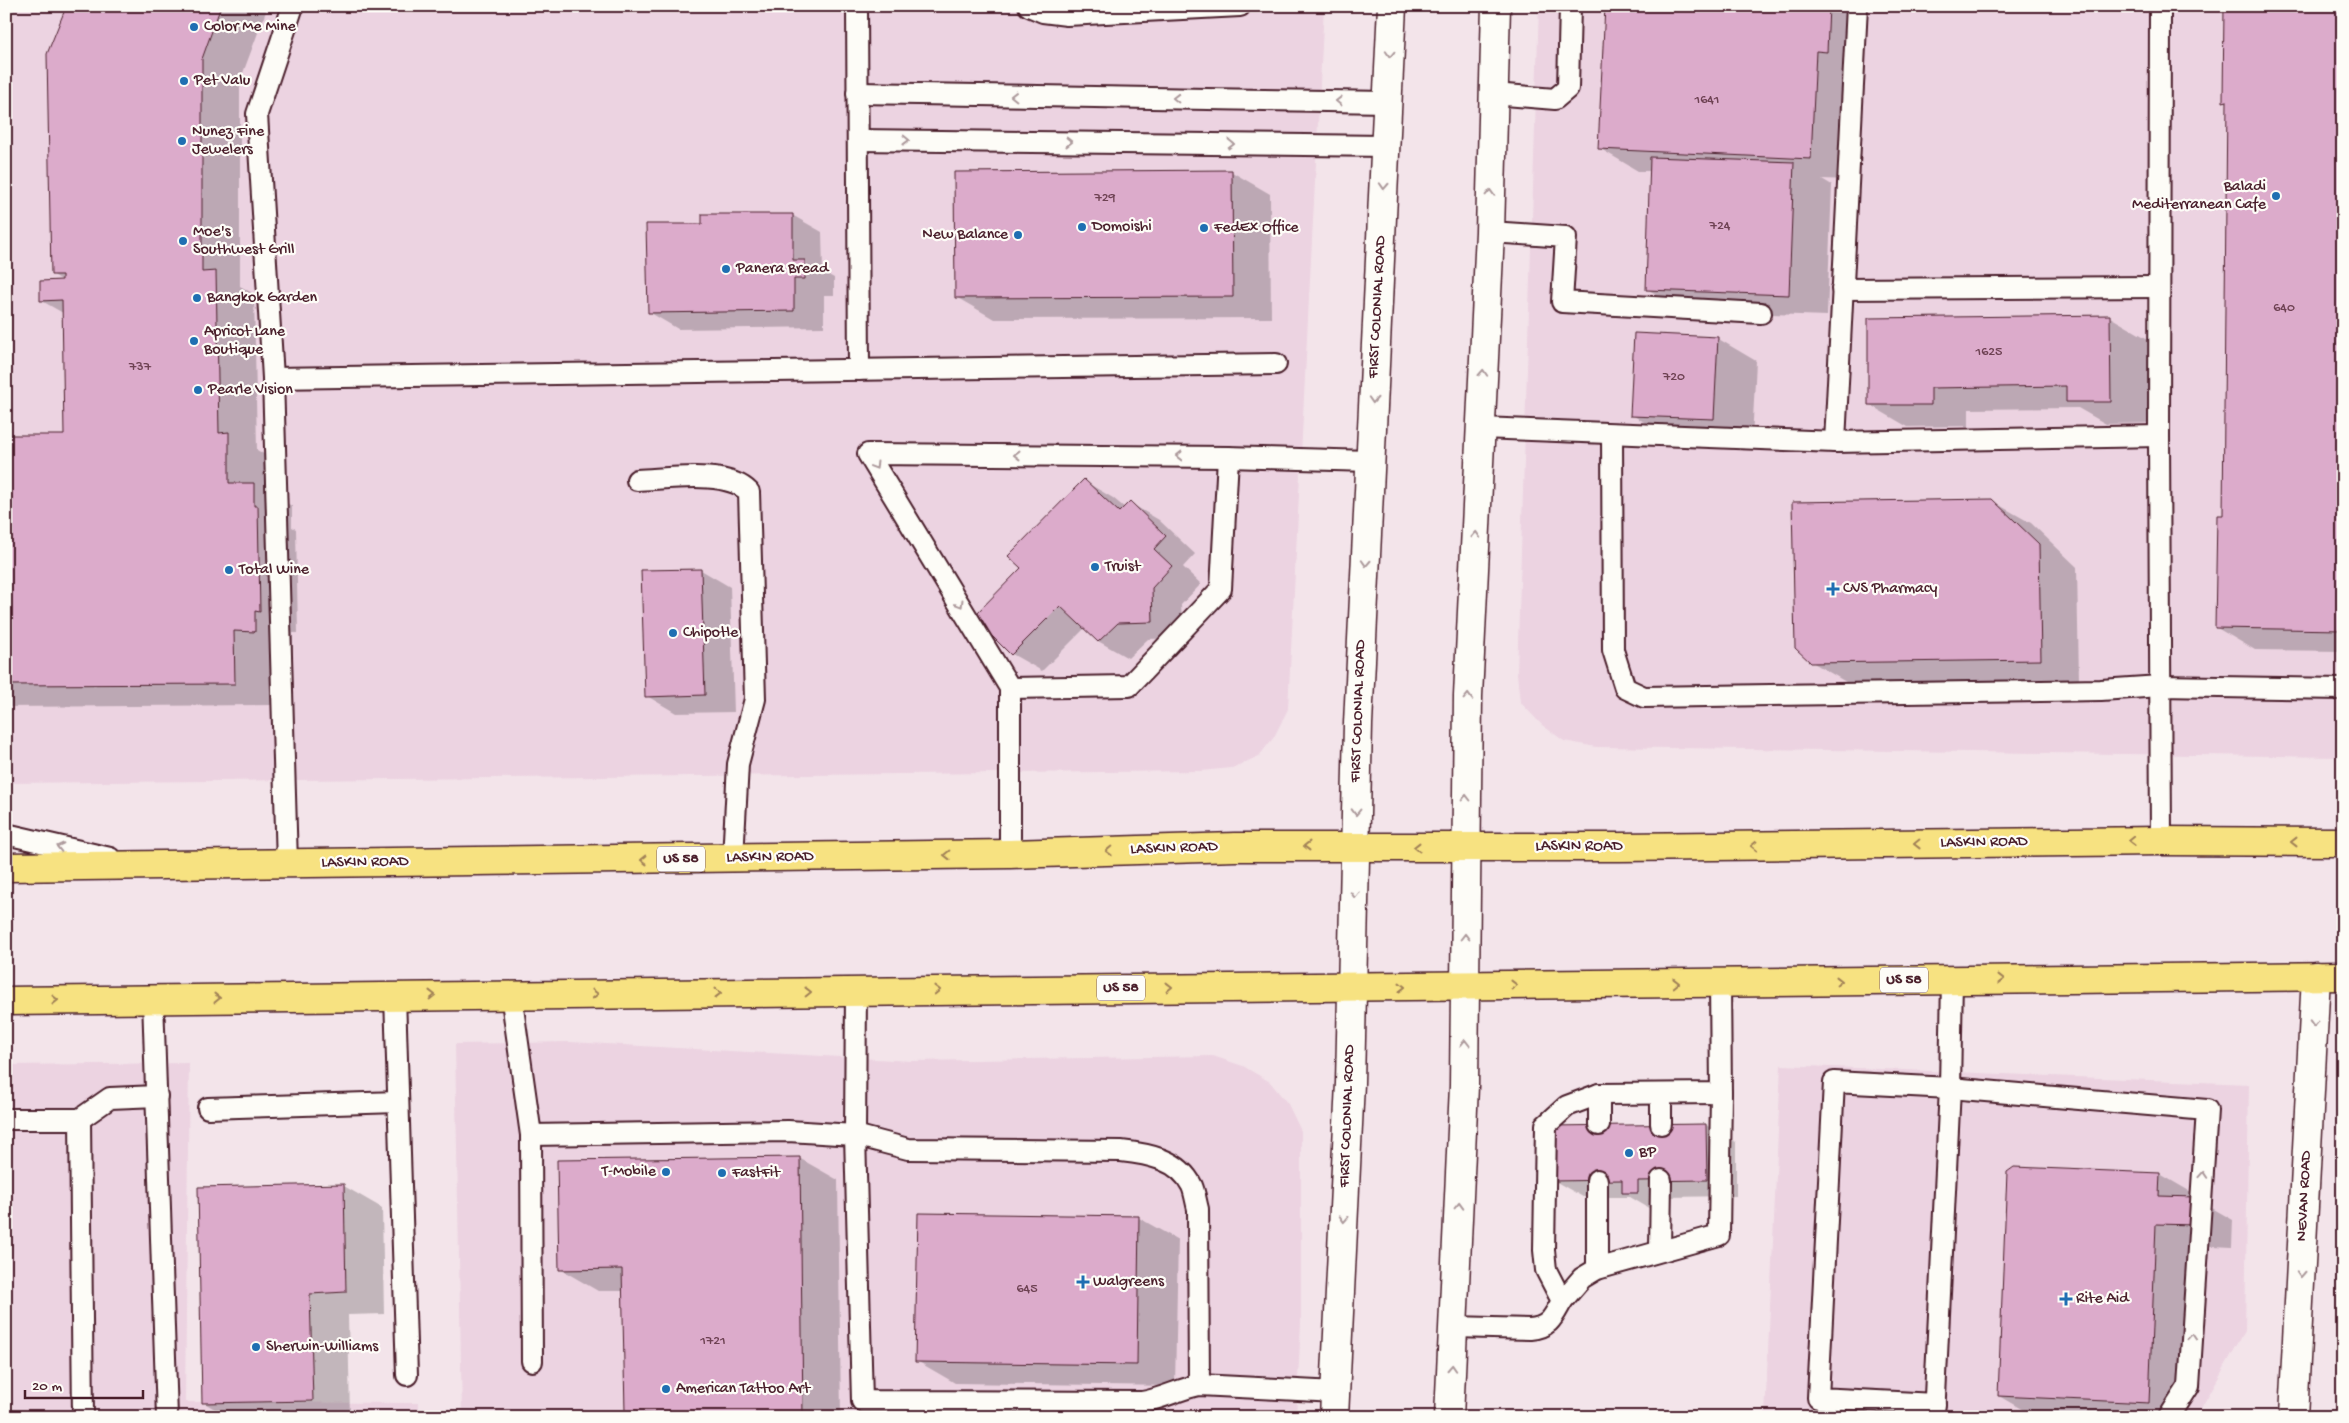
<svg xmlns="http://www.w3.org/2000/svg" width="2349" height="1423" viewBox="0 0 2349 1423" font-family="'Gochi Hand',sans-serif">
  <rect width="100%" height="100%" fill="#f3e4ea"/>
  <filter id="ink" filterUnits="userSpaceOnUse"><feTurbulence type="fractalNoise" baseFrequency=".02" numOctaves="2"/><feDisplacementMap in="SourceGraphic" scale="10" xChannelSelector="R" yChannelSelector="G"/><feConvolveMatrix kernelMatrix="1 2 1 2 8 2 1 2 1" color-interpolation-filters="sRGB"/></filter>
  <g filter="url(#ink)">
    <g fill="#ecd3e1">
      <polygon points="6,6 1324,6 1288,709 1274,737 1259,756 1232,768 1200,771 6,783"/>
      <polygon points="1539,6 2343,6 2343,757 1596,747 1564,741 1542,725 1520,702 1517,673"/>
      <polygon points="570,1042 911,1061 1213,1056 1243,1066 1270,1082 1288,1104 1301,1131 1301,1323 1296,1417 462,1417 455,1044"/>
      <polygon points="189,1063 185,1402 419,1403 419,1417 6,1417 6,1065"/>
      <polygon points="1781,1065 2249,1084 2245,1331 2196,1417 1765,1417"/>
    </g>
    <g fill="#0003">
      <polygon points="59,6 268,6 240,81 240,286 254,294 257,450 267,456 267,492 292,506 292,527 296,529 298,633 293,633 293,654 272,653 273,705 6,707 6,436 65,436 63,313 42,301 65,282 52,274 65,12"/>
      <polygon points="1606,6 1863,6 1868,9 1865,73 1854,72 1849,180 1822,179 1832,185 1827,316 1686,311 1647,289 1651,171 1638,171 1599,148"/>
      <polygon points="2343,6 2343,651 2255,650 2217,628 2224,516 2228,103 2224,101"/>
      <polygon points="1232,172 1270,194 1271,318 994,319 956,297"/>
      <polygon points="792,215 822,232 823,272 834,278 834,295 824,295 824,327 678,329 649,312 704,225"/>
      <polygon points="2110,317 2148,339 2149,423 2106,424 2078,408 1969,409 1969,426 1908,427 1870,405"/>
      <polygon points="1717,338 1756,361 1752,440 1670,437 1632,415"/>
      <polygon points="1084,481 1113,498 1125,508 1130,503 1159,520 1195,554 1183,567 1201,584 1181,605 1183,638 1148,639 1128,658 1098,641 1085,628 1042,671 1012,654 975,617 1023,568"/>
      <polygon points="1992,501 2031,523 2077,567 2079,681 1851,685 1812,662"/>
      <polygon points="701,570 730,587 734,712 676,713 647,696"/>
      <polygon points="1706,1125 1736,1142 1736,1196 1667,1197 1652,1210 1630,1197 1583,1197 1553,1180"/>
      <polygon points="799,1158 838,1180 841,1417 635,1417 626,1411 624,1291 598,1291 560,1269"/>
      <polygon points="2015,1168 2160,1174 2198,1196 2198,1200 2233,1220 2232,1247 2194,1245 2187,1417 2035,1417 1999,1396"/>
      <polygon points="344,1186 382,1208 384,1314 348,1315 350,1417 228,1417 203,1402"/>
      <polygon points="919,1214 1139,1218 1178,1240 1175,1386 955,1383 917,1361"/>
    </g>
    <g fill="#dcabcb" stroke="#4a1f2b">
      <polygon points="58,6 221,6 202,59 202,272 216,271 219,433 229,432 229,483 254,483 254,506 258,506 260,612 255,611 255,632 234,631 235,684 6,685 6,435 64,435 62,300 40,301 40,281 62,280 62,275 51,275 47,54 64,12 57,9"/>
      <polygon points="1605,6 1829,6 1827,52 1816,51 1811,159 1598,149"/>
      <polygon points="2224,6 2343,6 2343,630 2215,628 2217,515 2223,515 2227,101 2223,102"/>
      <polygon points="1650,157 1794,162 1789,295 1646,290"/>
      <polygon points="1232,170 1233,297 955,298 954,172"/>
      <polygon points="702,214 793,214 793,260 805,260 805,279 794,279 794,311 648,313 646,224 702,224"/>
      <polygon points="2110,315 2111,402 2066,402 2066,386 1931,388 1931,405 1868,405 1868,318"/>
      <polygon points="1634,333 1718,337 1714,419 1630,416"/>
      <polygon points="1084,479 1119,512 1130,501 1166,536 1154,549 1172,566 1152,588 1153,622 1118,623 1098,642 1060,606 1011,655 973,617 1021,568 1008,556"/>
      <polygon points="1992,499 2039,544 2041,660 1811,663 1795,648 1792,502"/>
      <polygon points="701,569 705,695 645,697 641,570"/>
      <polygon points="1706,1124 1707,1180 1638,1181 1638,1193 1622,1193 1622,1180 1552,1181 1551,1126"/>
      <polygon points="800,1157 803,1417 720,1417 625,1412 622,1269 559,1270 557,1160"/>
      <polygon points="2014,1167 2160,1173 2159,1196 2195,1197 2194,1225 2156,1224 2149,1403 1998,1396 2007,1172"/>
      <polygon points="344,1184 346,1292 310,1294 313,1401 202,1403 198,1187"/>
      <polygon points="918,1213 1139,1216 1137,1365 915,1362"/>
    </g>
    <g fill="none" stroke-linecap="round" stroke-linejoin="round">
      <g stroke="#4a1f2b" stroke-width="24">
        <g id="service">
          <polyline points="857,6 859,370"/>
          <polyline points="1029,6 1043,12 1067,15 1240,6"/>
          <polyline points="1857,6 1835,442 2159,436"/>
          <polyline points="2160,6 2159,436 2161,841"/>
          <polyline points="857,93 1388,102"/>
          <polyline points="1493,94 1555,99 1568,88 1570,6"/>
          <polyline points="858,140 1386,146"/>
          <polyline points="1490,232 1566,237 1562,302 1761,313"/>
          <polyline points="1842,289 2159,287"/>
          <polyline points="273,378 1276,364"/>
          <polyline points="1481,428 1835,442"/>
          <polyline points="1612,434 1613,650 1625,688 1644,697 2101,690 2160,686 2343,689"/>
          <path d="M637,480C668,479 727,469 749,492L755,699L738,764L733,859"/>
          <polyline points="1010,688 1129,686 1221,589 1228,457"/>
          <polyline points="6,834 110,858"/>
          <polyline points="1010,854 1010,688 868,454 1228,457 1370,461"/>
          <polyline points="287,864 273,378 257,114 293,6"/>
          <path d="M856,991L855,1135L862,1401L1142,1402C1162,1399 1179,1389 1199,1385L1336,1392"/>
          <path d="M511,994L531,1135L788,1131L855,1135L908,1149L1121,1151C1148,1154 1179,1159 1192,1186C1195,1193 1196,1202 1198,1209L1199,1385"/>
          <polyline points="395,996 407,1375"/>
          <polyline points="153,999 167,1417"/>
          <polyline points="208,1108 398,1102"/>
          <polyline points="6,1119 80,1119 83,1417"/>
          <polyline points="80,1119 110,1098 157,1096"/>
          <polyline points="1661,1124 1661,1094"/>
          <polyline points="1599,1125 1599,1094"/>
          <polyline points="531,1135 532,1361"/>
          <polyline points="1660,1250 1661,1180"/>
          <polyline points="1597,1269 1597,1180"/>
          <polyline points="1562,1301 1582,1278 1597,1269 1719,1235 1721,1093"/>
          <path d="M1454,1327L1530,1329C1550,1327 1553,1317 1562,1301L1546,1270L1544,1250L1546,1125L1567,1106L1599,1094L1721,1093L1720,982"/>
          <polyline points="1935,1404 1818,1398 1834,1082 1950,1088 2207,1110 2189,1386 2169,1417"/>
          <polyline points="1934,1417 1950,1088 1952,979"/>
        </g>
      </g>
      <g stroke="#4a1f2b" stroke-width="31">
        <polyline id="minor" points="2293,1417 2316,976"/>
      </g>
      <g stroke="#4a1f2b" stroke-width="31">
        <g id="secondary">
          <polyline points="1334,1417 1350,1083 1358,724 1392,6"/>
          <polyline points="1449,1417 1464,1086 1468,696 1490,232 1496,6"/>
        </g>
      </g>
      <g stroke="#4a1f2b" stroke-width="31">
        <g id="primary">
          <polyline points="6,867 1010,854 1235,847 1620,847 2161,841 2343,842"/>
          <polyline points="6,1001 2343,976"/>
        </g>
      </g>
      <use href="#service" stroke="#fdfcf7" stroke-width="20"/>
      <use href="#minor" stroke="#fdfcf7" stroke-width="28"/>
      <use href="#secondary" stroke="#fdfcf7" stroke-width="28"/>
      <use href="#primary" stroke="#f7e281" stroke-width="28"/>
    </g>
    <defs><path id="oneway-chevron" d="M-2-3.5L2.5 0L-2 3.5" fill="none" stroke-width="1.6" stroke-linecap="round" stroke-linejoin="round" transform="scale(1.25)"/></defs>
    <g stroke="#ac999b">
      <use href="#oneway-chevron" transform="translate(1390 54) rotate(93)"/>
      <use href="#oneway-chevron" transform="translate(1014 96) rotate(-179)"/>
      <use href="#oneway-chevron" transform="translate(1176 98) rotate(-179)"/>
      <use href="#oneway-chevron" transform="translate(1339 101) rotate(-179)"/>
      <use href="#oneway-chevron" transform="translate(906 140) rotate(1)"/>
      <use href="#oneway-chevron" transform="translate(1069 142) rotate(1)"/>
      <use href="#oneway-chevron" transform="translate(1231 144) rotate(1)"/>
      <use href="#oneway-chevron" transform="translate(1384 186) rotate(93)"/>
      <use href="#oneway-chevron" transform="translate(1490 193) rotate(-88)"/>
      <use href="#oneway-chevron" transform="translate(1483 373) rotate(-87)"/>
      <use href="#oneway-chevron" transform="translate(1373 400) rotate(93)"/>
      <use href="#oneway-chevron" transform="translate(1017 455) rotate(-180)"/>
      <use href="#oneway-chevron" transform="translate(1179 456) rotate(-180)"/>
      <use href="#oneway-chevron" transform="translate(875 466) rotate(59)"/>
      <use href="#oneway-chevron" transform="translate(1476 535) rotate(-87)"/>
      <use href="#oneway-chevron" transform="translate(1366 563) rotate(93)"/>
      <use href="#oneway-chevron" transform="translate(960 604) rotate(59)"/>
      <use href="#oneway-chevron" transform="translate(1468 697) rotate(-88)"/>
      <use href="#oneway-chevron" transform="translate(1466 798) rotate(-90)"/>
      <use href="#oneway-chevron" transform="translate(1356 812) rotate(91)"/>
      <use href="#oneway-chevron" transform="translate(60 847) rotate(-167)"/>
      <use href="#oneway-chevron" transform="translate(1355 895) rotate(91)"/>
      <use href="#oneway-chevron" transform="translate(1465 937) rotate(-90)"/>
      <use href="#oneway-chevron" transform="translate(2314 1024) rotate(92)"/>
      <use href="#oneway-chevron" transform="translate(1465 1043) rotate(-90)"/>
      <use href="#oneway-chevron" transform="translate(2203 1175) rotate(-86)"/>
      <use href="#oneway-chevron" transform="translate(1459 1206) rotate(-88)"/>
      <use href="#oneway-chevron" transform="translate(1344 1219) rotate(93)"/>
      <use href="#oneway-chevron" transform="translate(2301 1274) rotate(93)"/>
      <use href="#oneway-chevron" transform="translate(2192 1337) rotate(-86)"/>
      <use href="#oneway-chevron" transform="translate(1452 1368) rotate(-87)"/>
    </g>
    <g stroke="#a08056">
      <use href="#oneway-chevron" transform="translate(2132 841) rotate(179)"/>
      <use href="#oneway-chevron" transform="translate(2294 842) rotate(-180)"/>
      <use href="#oneway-chevron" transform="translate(1917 844) rotate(179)"/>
      <use href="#oneway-chevron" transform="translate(1307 846) rotate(180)"/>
      <use href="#oneway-chevron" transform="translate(1754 846) rotate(179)"/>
      <use href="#oneway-chevron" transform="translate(1417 847) rotate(-180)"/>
      <use href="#oneway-chevron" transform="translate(1109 851) rotate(178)"/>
      <use href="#oneway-chevron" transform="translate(947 855) rotate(179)"/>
      <use href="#oneway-chevron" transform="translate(644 860) rotate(179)"/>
      <use href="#oneway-chevron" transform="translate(2001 979)"/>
      <use href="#oneway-chevron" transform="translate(1839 981) rotate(-1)"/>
      <use href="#oneway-chevron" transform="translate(1676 983) rotate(-1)"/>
      <use href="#oneway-chevron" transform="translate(1514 985) rotate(-1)"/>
      <use href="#oneway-chevron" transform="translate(1169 987) rotate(-1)"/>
      <use href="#oneway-chevron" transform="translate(1402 987)"/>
      <use href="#oneway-chevron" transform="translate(937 990) rotate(-1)"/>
      <use href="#oneway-chevron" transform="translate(808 992) rotate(-1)"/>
      <use href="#oneway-chevron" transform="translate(718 993)"/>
      <use href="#oneway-chevron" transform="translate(595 994) rotate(-1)"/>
      <use href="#oneway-chevron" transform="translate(432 995) rotate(-1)"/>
      <use href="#oneway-chevron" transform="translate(217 998) rotate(-1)"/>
      <use href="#oneway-chevron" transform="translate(55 1000)"/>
    </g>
  </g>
  <g fill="#1f6fb2" stroke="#fdfcf7" stroke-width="2">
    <circle cx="194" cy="27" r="5"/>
    <circle cx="184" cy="81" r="5"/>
    <circle cx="182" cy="141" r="5"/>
    <circle cx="2276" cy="196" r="5"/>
    <circle cx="1082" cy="227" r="5"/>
    <circle cx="1204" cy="228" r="5"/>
    <circle cx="1018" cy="235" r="5"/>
    <circle cx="183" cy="241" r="5"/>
    <circle cx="726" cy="269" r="5"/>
    <circle cx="197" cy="298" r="5"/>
    <circle cx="194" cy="341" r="5"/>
    <circle cx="198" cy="390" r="5"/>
    <circle cx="1095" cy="567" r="5"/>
    <circle cx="229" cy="570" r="5"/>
    <path d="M1830.5 581.5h5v5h5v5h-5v5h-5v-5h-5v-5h5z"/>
    <circle cx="673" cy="633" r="5"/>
    <circle cx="1629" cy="1153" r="5"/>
    <circle cx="666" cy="1172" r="5"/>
    <circle cx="722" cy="1173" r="5"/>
    <path d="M1080.5 1274.5h5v5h5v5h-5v5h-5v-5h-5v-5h5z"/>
    <path d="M2063.5 1291.5h5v5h5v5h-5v5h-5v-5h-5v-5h5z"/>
    <circle cx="256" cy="1347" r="5"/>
    <circle cx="666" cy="1389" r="5"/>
  </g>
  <g text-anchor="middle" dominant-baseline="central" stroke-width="4.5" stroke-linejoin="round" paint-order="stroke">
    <g font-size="14" fill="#6e4253">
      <text x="1707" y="100">1641</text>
      <text x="1105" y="198">729</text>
      <text x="1720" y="226">724</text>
      <text x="2284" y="308">640</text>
      <text x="1989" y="352">1625</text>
      <text x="140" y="367">737</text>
      <text x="1674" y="377">720</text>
      <text x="1027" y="1289">645</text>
      <text x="713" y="1341">1721</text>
    </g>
    <g fill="#fdfcf7" stroke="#806168" stroke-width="1">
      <rect x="657" y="846.5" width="48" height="25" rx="4"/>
      <rect x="1880" y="967.5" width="48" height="25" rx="4"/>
      <rect x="1097" y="975.5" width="48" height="25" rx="4"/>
    </g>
    <g font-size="15" font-weight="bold" fill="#4a1f2b">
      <text x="681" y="859">US 58</text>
      <text x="1904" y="980">US 58</text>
      <text x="1121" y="988">US 58</text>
    </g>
    <g font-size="16" fill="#4a1f2b" stroke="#fdfcf7" text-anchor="start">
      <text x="204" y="27">Color Me Mine</text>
      <text x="194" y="81">Pet Valu</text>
      <text x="192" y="132">Nunez Fine<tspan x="192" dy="18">Jewelers</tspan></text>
      <text x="2266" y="187" text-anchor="end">Baladi<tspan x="2266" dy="18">Mediterranean Cafe</tspan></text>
      <text x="1092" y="227">Domoishi</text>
      <text x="1214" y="228">FedEx Office</text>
      <text x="193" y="232">Moe's<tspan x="193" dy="18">Southwest Grill</tspan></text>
      <text x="1008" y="235" text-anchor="end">New Balance</text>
      <text x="736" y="269">Panera Bread</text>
      <text x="207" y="298">Bangkok Garden</text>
      <text x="204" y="332">Apricot Lane<tspan x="204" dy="18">Boutique</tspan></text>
      <text x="208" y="390">Pearle Vision</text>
      <text x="1105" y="567">Truist</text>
      <text x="239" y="570">Total Wine</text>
      <text x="1843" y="589">CVS Pharmacy</text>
      <text x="683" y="633">Chipotle</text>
      <text x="1639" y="1153">BP</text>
      <text x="656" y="1172" text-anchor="end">T-Mobile</text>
      <text x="732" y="1173">FastFit</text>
      <text x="1093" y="1282">Walgreens</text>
      <text x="2076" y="1299">Rite Aid</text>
      <text x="266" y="1347">Sherwin-Williams</text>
      <text x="676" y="1389">American Tattoo Art</text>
    </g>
    <g font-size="16" fill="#4a1f2b" stroke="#fdfcf7">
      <text transform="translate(1378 307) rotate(-87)">FIRST COLONIAL ROAD</text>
      <text transform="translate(1359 711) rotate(-88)">FIRST COLONIAL ROAD</text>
      <text transform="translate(1984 843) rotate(-1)">LASKIN ROAD</text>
      <text x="1579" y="847">LASKIN ROAD</text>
      <text transform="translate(1174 849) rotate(-2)">LASKIN ROAD</text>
      <text transform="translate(770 858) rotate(-1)">LASKIN ROAD</text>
      <text transform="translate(365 863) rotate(-1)">LASKIN ROAD</text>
      <text transform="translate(1348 1116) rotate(-88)">FIRST COLONIAL ROAD</text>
      <text transform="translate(2305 1196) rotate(-87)">NEVAN ROAD</text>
    </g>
  </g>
  <rect width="2349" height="1423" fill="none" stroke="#fdfcf7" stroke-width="25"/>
  <rect x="12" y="12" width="2324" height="1398" fill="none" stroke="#4a1f2b" stroke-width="2" filter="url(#ink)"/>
  <path d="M25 1390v8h118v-8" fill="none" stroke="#4a1f2b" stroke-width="2.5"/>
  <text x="32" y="1390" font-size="15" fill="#4a1f2b" stroke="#fdfcf7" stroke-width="4" paint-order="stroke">20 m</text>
</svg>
